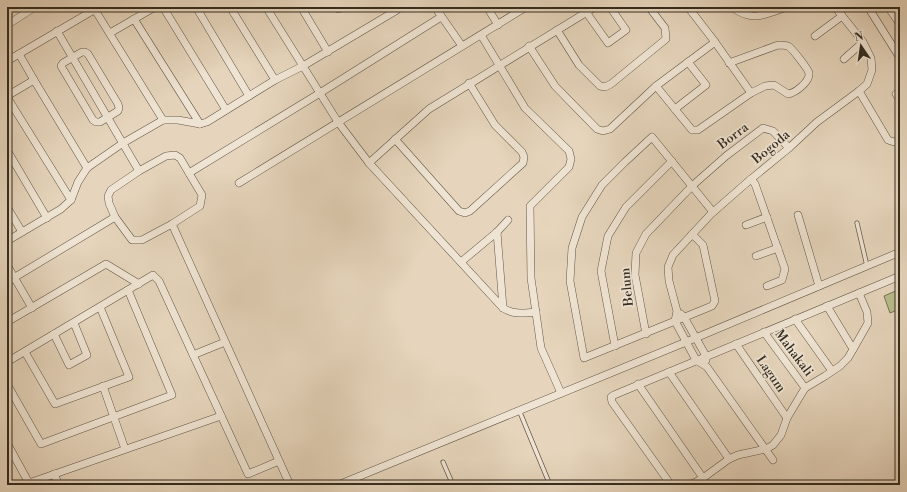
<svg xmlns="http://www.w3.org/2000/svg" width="907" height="492" viewBox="0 0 907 492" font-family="'Libre Bodoni',serif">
  <rect width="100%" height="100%" fill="#e6d5bc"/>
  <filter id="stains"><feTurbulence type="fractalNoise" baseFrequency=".005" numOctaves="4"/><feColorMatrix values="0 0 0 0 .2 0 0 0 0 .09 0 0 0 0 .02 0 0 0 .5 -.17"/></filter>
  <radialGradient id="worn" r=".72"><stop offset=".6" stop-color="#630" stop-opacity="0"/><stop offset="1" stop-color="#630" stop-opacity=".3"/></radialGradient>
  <polygon fill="#b9bc8d" stroke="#777456" points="900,289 900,309 890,313 884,296"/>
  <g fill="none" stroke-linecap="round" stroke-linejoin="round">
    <g stroke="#615647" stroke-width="5">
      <g id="lane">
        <polyline points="857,223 867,266"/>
        <polyline points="519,410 550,485"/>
        <polyline points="443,462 453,485"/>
      </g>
    </g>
    <g stroke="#615647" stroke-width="8">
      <g id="street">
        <polyline points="163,7 226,110"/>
        <polyline points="196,7 249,96"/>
        <polyline points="230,7 275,80"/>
        <path d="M266,7L338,122L369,163L503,308C514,315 523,313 536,312"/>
        <polyline points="301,7 328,52"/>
        <polyline points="335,7 338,9 344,7"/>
        <polyline points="435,7 462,46"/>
        <polyline points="487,7 498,25"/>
        <polyline points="688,7 715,42 751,93"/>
        <path d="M732,7C752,23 766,14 787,7"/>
        <polyline points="868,7 900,58"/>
        <polyline points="888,7 900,24"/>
        <polyline points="95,10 163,120"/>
        <polyline points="586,12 608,43 626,30 610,7"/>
        <polyline points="134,19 200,124"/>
        <polyline points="7,25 35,7"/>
        <polyline points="557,30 579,65 600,86 605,87 611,84 666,39 665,28 649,7"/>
        <polyline points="57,31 139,171"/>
        <polyline points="110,33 155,7"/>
        <polyline points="481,35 525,108 569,151 571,159 569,167 530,206 531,278 541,348 561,393"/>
        <polyline points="815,36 842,16"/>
        <polyline points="529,46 555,86 597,129 603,131 610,129 656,86 715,42"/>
        <polygon points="82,52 85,52 88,54 118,104 119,108 118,111 100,122 96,122 93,120 61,66 63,63"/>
        <polyline points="19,54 34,80"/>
        <polyline points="844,59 863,42"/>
        <polyline points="7,61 99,7"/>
        <path d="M656,86L692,130H698L751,93L765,86L774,85L788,94C795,93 810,82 809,73C808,69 792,48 788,46C785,45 781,45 778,45L729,63"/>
        <polyline points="859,91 888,140 894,142 900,140"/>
        <polyline points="896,94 900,100"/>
        <polyline points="7,96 34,80 87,168"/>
        <polyline points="7,97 71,200"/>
        <polyline points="675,109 706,85 688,62"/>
        <polyline points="395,139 459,211 465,213 470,211 523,163 524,157 522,152 495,125 469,83"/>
        <polyline points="7,150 47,218"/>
        <polygon points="175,155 180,158 202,195 200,206 172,224 142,240 132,240 115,217 109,203 108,196 111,190 139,171 166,156"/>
        <polyline points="369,163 429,109 595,7"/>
        <polyline points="189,173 320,93 441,17"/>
        <polyline points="751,179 755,184 785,269 782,280 767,286"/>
        <polyline points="239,183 526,7"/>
        <polyline points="7,207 22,232"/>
        <polyline points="798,215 819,286"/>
        <polyline points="172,224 290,485"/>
        <polyline points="746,225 767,217"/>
        <polyline points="497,232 503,308"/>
        <polyline points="692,234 703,245 715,301 712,306 584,358 570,281 572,248 582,217 602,185 625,162 652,137 713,212"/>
        <polyline points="7,241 61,209 71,200 78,182 87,168 123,143 163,120 178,120 200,124 207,122 275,80 303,66 397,10 399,7"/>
        <polyline points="756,256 778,248"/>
        <polyline points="461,262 497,232 508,220"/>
        <polyline points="7,265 32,308"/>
        <polyline points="7,282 115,217"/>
        <polyline points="827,306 853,349"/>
        <polyline points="681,314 684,317 706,356 706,360"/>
        <polyline points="795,319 832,371"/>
        <polyline points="7,322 106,264 139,284"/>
        <polyline points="764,332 805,388"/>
        <polyline points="54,334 69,365 87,355 74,323"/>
        <polyline points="646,334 635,275 636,253 646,234 692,186 726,156 763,128 773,131 789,148"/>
        <polyline points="736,344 787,418"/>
        <polyline points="615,346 601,271 608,236 626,207 672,161"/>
        <polyline points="25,352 55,404 129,377 100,307"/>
        <polyline points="193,355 225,342"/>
        <polyline points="7,362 153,275 159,281 248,474 279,461"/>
        <polyline points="669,372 729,459"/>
        <polyline points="7,384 41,444 172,395 128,290"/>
        <polyline points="638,384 703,478"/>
        <polyline points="103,386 125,449"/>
        <polyline points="7,443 30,485"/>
        <polyline points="773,460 707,367 696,360 675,321 677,311 669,281 668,267 673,255 711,214 751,179 789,148 817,122 859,91 867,84 872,70 871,58 863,42 835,7"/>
        <polyline points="54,474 59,485"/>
        <polyline points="29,483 221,416"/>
        <polyline points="338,485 686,342 900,252"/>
        <polyline points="671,485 612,402 611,397 614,395 900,276"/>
        <polyline points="690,485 703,478 729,459 738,455 766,449 773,445 781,435 787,418 805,388 825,376 840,366 848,358 855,346 868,323 867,312 859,293"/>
      </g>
    </g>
    <use href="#lane" stroke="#efe4d3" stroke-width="3.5"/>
    <use href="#street" stroke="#efe4d3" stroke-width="7"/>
  </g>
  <g text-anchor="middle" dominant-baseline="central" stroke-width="3.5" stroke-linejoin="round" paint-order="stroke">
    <g font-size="13" fill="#352c20" stroke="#efe4d3">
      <text transform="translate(733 136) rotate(-37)">Borra</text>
      <text transform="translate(771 147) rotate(-40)">Bogoda</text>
      <text transform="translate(627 287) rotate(-96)">Belum</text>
      <text transform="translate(794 353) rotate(53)">Mahakali</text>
      <text transform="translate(771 374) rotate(55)">Lagum</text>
    </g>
  </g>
  <rect width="907" height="492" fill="none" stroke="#e6d5bc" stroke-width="24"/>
  <rect x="8" y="8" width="891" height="476" fill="none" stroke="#352c20" stroke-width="2"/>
  <rect x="12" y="12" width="883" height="468" fill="none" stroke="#352c20"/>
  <g transform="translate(861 46) rotate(347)" stroke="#efe4d3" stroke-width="3" paint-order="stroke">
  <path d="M0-3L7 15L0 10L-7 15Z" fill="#352c20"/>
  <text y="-6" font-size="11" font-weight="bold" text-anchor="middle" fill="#352c20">N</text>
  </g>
  <rect width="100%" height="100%" filter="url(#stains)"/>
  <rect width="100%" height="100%" fill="url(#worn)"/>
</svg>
